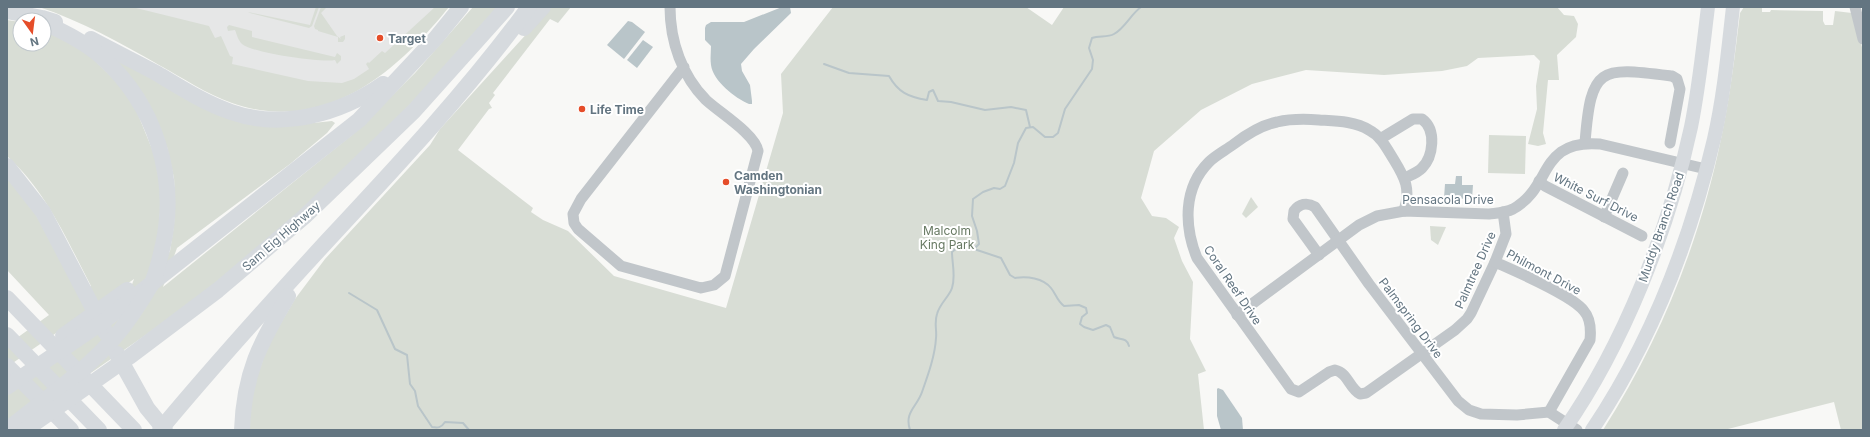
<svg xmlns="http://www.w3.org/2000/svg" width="1870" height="437" viewBox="0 0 1870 437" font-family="Inter,sans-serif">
  <rect width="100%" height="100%" fill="#f8f8f6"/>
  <polygon fill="#e6e7e7" points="65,7 445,7 345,92 281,87"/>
  <g fill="#d8ddd5">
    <path d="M39,7H132L209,26L215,38L221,36L230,56L233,57L232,64L308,81L342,83L354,79L369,69L366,64L368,62L369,63L382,51L385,53L435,7H449C395,74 324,135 232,103C206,94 183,78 159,65C121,43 81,21 39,7Z"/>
    <polygon points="316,7 319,7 312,26 309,28 250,13 248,12 310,25"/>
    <polygon points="321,7 326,8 321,13 337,36 341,39 340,37 345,35 345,39 343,42 338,42 338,37 318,31 318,30 315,29 314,26"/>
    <polygon points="473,7 501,7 482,30 335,182 202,296 85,377 170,251 174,225 175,198 174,178 167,147 115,58 197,103 313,123 332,121 335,123 327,133 290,164 177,248 163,287 352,135 415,73"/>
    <polygon points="551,7 571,7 558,23 550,19 493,93 495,95 489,103 492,108 489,109 458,150 533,208 531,212 543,220 568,231 614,276 726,308 783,113 781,74 833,7 1026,7 1052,25 1064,7 1557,7 1564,15 1574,16 1578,24 1576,37 1557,55 1559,80 1548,80 1543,133 1546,144 1538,146 1528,144 1537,109 1536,86 1540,61 1534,55 1478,58 1467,66 1442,71 1384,75 1306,70 1252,84 1201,110 1154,151 1141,198 1152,216 1166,218 1179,227 1174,238 1182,261 1193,282 1190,339 1206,371 1198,374 1204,430 247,430 249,401 268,345 295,299 325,259 430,145 440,129"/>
    <path d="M1744,7H1762V12H1770L1771,10L1823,11V21L1825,25H1833L1835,11L1852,13L1854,16L1863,51V430H1841L1834,402L1724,430H1603C1660,341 1700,241 1721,139C1730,97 1735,55 1740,13Z"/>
    <path d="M7,20L20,22V44H44V29L80,46L130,95L163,176L156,260L117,329L7,426V395L119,319L134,279L7,367V345L49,315L7,270V175L27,198L79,295L91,286C67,240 46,191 7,156Z"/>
    <path d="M229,25L252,31V37L256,38L335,57L337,53L341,56V60L337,64L335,60C321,63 252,53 242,44C238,40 237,35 235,30L228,31L227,27Z"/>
    <polygon points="1489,135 1526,136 1525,174 1488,173"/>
    <polygon points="1251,197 1258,207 1246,218 1242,214"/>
    <polygon points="1430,226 1446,227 1438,245 1431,240"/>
  </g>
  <g fill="#b9c5c9">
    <path d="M782,7H790L791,13L754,49L741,64L742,71L750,85L752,101V104H749C735,98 713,81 711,65C710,58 711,52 711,46L705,40V28L706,25L711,22H744Z"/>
    <polygon points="628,21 632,22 645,32 624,59 607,45"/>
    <polygon points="643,40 653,47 637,68 627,60"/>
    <polygon points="1456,176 1462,176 1462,185 1473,185 1472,199 1444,198 1445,184 1455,184"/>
    <polygon points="1218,388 1223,390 1242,418 1243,430 1221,430 1217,416 1217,389"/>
  </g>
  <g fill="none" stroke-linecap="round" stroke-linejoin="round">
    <g stroke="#b9c5c9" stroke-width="2">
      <path d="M824,64L849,73L889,76C898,92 908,97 927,100L929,92L933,90L938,101L951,102L985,110L1011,107L1026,110L1030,127"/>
      <path d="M974,249L1001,258L1010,275L1015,278C1027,276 1043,278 1051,288C1056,294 1057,301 1064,306L1079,305L1086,308L1087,313L1082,317L1080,324L1084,327L1093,330L1106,325L1110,327L1114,337C1120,340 1127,337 1129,346"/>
      <path d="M349,293L377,310L395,349L407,355L410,384L415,391L418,406L432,427C438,428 441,428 445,422L463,423L469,430"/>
      <path d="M910,430C904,412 917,407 922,392C928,375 935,356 936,338C937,330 934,323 937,314C940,303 949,297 952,288C956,276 952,264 952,252L957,248L974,249L979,244L977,231L972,216L973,199L983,192L994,188L1000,189L1005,186L1014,163L1018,143L1026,128L1033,127L1045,137H1053L1058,133L1065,109L1092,69L1093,60L1089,48L1092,38C1099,35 1107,38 1114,34C1125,28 1131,14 1141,7"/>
    </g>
    <g stroke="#c1c6ca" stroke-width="11">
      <path d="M670,7C670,41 682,76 706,100C720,113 755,134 758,151L725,276L714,285L701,288L621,266L578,229L574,223L573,214L581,199L684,67"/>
      <polyline points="1855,7 1863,39"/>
      <path d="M1380,139L1413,119H1422C1437,130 1433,157 1422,168C1417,173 1411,175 1405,178"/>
      <path d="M1585,143C1591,65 1600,67 1672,76L1677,79L1680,89L1670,143"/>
      <polyline points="1539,181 1545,186 1642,236"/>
      <path d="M1404,211C1411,189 1405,178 1394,160C1387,149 1381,136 1369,130C1355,121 1335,121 1319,120C1306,119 1290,119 1277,122C1261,125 1247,134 1234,144C1226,150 1216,155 1209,162C1183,188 1184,226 1197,258L1291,389L1299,392L1329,372L1335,370C1348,373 1349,388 1360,394L1366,393L1455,330L1467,319L1471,313L1495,262L1506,234L1503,212"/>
      <polyline points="1604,217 1623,173"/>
      <path d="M1319,255L1293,219L1294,211C1299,204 1307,202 1315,207L1369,284L1458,401L1469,410L1481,414L1517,415L1549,412L1577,430"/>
      <path d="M1495,262C1515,271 1572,295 1584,311C1591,319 1591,330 1590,340L1549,412"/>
      <path d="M1237,315L1359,225L1377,216L1404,211L1489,214C1497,213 1505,213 1513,209C1553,187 1538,139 1600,144L1706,169"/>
    </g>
    <g stroke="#d6dade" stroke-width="14">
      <path d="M1564,430C1624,344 1669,229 1691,127C1699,88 1703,47 1708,7"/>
      <path d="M1592,430C1651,342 1690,241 1714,139C1724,95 1728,51 1733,7"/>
    </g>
    <g stroke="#d6dade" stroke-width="16">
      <polyline points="7,11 42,18 55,22"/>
      <polyline points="524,28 543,7"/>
      <path d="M91,39C113,51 136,62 158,74C181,88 205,103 231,112C282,130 340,114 383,84"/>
      <polyline points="7,166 43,212 106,333"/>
      <polyline points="7,298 134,430"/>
      <polyline points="7,335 99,430"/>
      <polyline points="63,336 127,290"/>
      <polyline points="117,354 147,408 165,430"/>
      <polyline points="7,366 71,430"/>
      <polyline points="7,387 104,321 359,120 435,39 461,7"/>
      <path d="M7,430C50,395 100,362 131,316C138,306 145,295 151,285C157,273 160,258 163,245C178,177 155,105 103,58C86,43 65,32 44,23"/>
      <polyline points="25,430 129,357 218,290 304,217 414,111 507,7"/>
      <path d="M160,430C214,365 271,302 328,240C398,165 468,90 529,7"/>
      <path d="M242,430C244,373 260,343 288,296"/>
    </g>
  </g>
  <g fill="#e54d29" stroke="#fff" stroke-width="1.5">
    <circle cx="380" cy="38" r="4"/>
    <circle cx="582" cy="109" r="4"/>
    <circle cx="726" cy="182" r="4"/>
  </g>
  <g text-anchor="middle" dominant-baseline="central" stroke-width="4" stroke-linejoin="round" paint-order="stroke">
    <g font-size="12" font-weight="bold" fill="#637581" stroke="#fff" text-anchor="start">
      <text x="388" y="38">Target</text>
      <text x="590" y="109">Life Time</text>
      <text x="734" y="175">Camden<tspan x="734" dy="14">Washingtonian</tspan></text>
    </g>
    <g font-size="12" fill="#637581" stroke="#fff">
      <text transform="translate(1596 197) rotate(27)">White Surf Drive</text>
      <text x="1448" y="199">Pensacola Drive</text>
      <text transform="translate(1661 227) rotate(-71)">Muddy Branch Road</text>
      <text transform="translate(281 236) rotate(-41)">Sam Eig Highway</text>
      <text transform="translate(1475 270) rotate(-66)">Palmtree Drive</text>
      <text transform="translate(1544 272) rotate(28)">Philmont Drive</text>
      <text transform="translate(1233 285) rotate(56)">Coral Reef Drive</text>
      <text transform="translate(1411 318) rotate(53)">Palmspring Drive</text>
    </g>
    <g font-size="12" fill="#677962" stroke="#fff">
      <text x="947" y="230">Malcolm<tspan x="947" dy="14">King Park</tspan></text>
    </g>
  </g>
  <rect width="1870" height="437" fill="none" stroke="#637581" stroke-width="16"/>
  <g transform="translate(32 32) rotate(166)"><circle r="19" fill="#ffffff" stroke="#c1c8cd"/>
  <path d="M0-3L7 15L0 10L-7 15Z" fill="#e54d29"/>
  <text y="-6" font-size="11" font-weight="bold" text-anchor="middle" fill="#637581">N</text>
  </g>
</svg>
